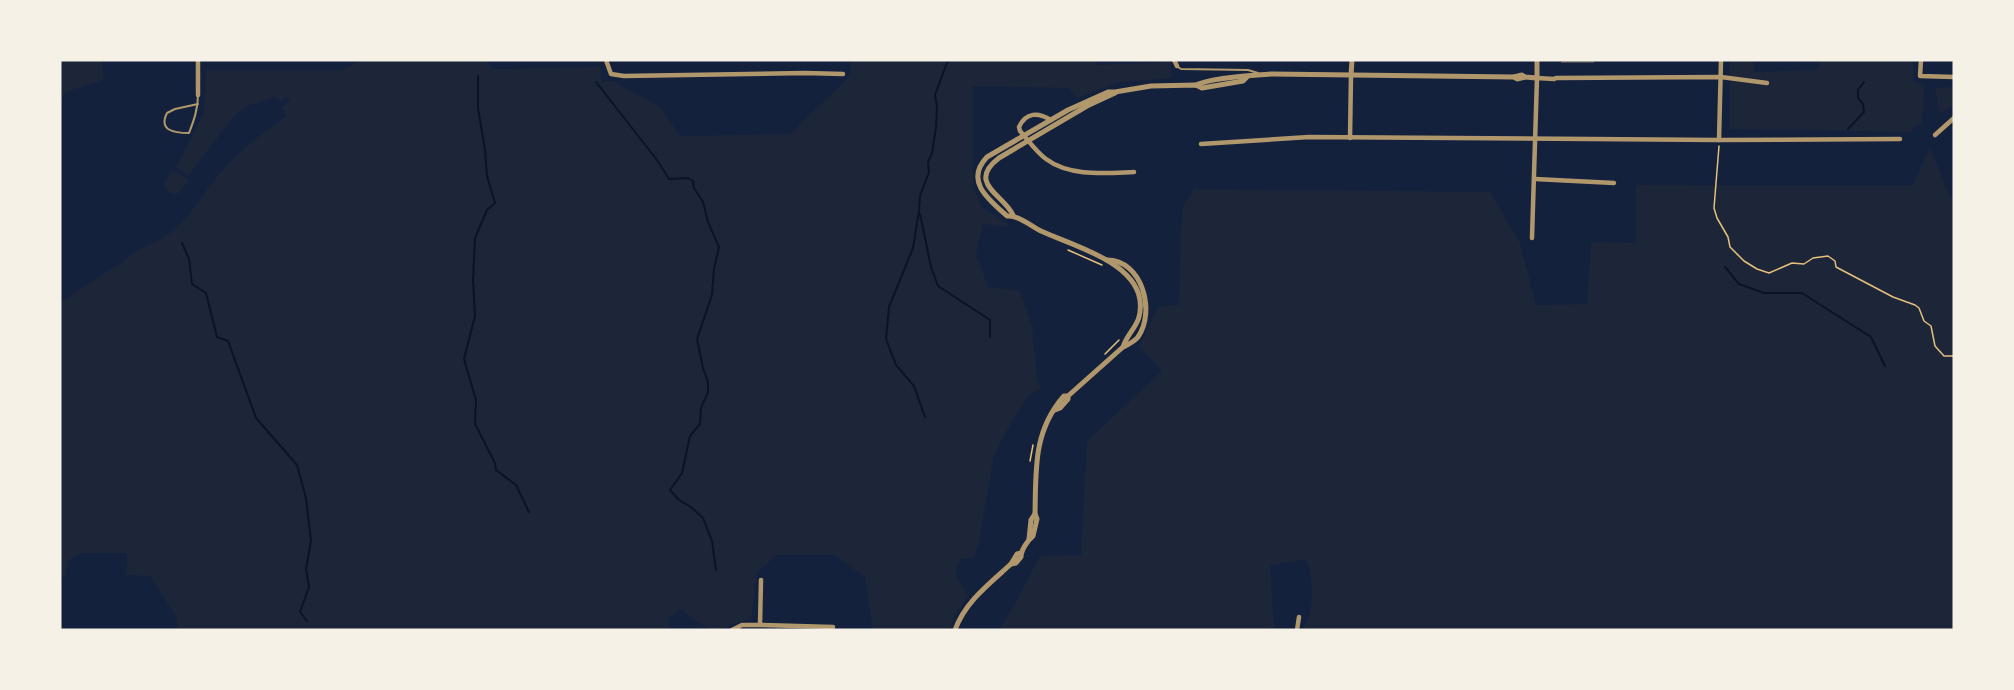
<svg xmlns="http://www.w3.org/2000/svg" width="2014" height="690" viewBox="0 0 2014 690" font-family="Commissioner,sans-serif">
  <rect width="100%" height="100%" fill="#14213d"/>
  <g fill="#1d2539">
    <polygon points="60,60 102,60 103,80 65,92 60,104"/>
    <path d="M362,60H484L493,69L600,67L602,82L613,81L660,107L680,136L790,134L850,76L851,60H1095V65L1171,62V78L1119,82L1078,98L1069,88L973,86V187L982,207L1010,225L1006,227L983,224L976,253L988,287L1020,291L1032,326L1037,379L1041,389L1029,395L1011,423L994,455L979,541L974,558H962C950,575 959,580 968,596L954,616L950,630H873L865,577L834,555H777L757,572L751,619L730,625L724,630H712L692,619L682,608L668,619L670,630H178L176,616L150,576L126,575L127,553H82L67,561L66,577L60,578V303L112,268C122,265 126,258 135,252C148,244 163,240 175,229C195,211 207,187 225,167C243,148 264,132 286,116L282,108L290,100L286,96L281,101L275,97L247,106L233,117L188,176L176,167L204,113L206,70H342Z"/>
    <path d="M1730,60H1753L1755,72L1818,70L1819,60H1913V80L1924,85L1922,125L1913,127L1912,132L1730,129C1730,106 1730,83 1730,60Z"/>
    <polygon points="1954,87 1954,105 1940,113 1935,88"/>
    <path d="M1930,148L1951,199L1954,200V630H1302C1316,610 1313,580 1306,559L1270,566L1274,627L1266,630H999L1011,611L1040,556L1081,555L1087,441L1162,371L1139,346L1158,307L1179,305L1182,208L1194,189L1490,192L1520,243L1536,305L1587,304L1591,242L1636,243V185L1912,186Z"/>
    <polygon points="173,171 187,178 188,182 177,194 172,194 165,189 164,183"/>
  </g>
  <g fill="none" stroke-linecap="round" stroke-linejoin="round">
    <g stroke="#0b132b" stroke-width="2">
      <polyline points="478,76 478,108 485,150 487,176 495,203 487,210 475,238 473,280 475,316 464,359 476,400 475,424 495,463 496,470 516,485 529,512"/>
      <polyline points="596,82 657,160 669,179 688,178 693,181 694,188 703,202 708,222 719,247 714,269 712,295 697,339 703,368 708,382 708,392 701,408 700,424 690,436 682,473 670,490 679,500 691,507 703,518 712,541 716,570"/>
      <polyline points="1848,129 1864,112 1863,104 1858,98 1858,90 1864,82"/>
      <polyline points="920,214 931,267 938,286 990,320 990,337"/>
      <polyline points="182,243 189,259 192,284 206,293 217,337 228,341 256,418 297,465 306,498 311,541 306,569 309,587 300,612 307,621"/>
      <polyline points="1725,267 1739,284 1764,293 1802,293 1816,302 1871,337 1885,366"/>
      <polyline points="925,417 914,386 896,365 886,339 889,307 913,248 919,211 920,196 929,172 928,162 932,153 936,127 937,106 935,95 948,60"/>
    </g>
  </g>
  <rect fill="#48494c" x="1561" y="60" width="33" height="3"/>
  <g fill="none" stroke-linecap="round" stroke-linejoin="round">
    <g stroke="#e5c07b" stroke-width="1.5">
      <polyline points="1719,146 1714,208 1717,218 1728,237 1730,247 1744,261 1757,269 1769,273 1792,263 1804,264 1813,258 1828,256 1835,261 1836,267 1893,297 1915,305 1919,308 1924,321 1931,326 1935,346 1944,356 1954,356"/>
      <polyline points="1068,250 1102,265"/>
      <polyline points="1105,354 1119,340"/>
      <polyline points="1030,461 1033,445"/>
    </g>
    <g stroke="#b1986c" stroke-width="2">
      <polyline points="1178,67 1181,69 1248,70 1258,73"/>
      <path d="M198,104L175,109L167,113C158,131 175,133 189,133C194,120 198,109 198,95"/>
    </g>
    <g stroke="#b1986c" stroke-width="4.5">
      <polyline points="198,60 198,95"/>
      <polyline points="606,60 611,74 624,76 805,73 843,74"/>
      <polyline points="1174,60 1177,66"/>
      <polyline points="1921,60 1920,76 1954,77"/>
      <path d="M1051,120C1038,112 1026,112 1019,127L1020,131C1029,141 1036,152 1046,159C1070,177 1106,173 1134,172"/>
      <polyline points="1935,135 1954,118"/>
      <polyline points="1350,138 1351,75"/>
      <polyline points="1719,140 1721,60"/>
      <polyline points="1201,144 1309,137 1719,140 1900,139"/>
      <polyline points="1535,179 1614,183"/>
      <polyline points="1532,238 1537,78 1554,79 1556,78 1721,77 1767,83"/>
      <polyline points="760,625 833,627"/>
      <polyline points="732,630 742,625 760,625 761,580"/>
      <polyline points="1297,630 1299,617"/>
    </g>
    <g stroke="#b1986c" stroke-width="5">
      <polyline points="1351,75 1352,60"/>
      <polyline points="1514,77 1522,75 1525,77 1537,78 1537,60"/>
      <path d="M1196,85C1211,78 1255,75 1272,74L1514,77L1517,79L1525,77"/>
      <path d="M1013,215C1004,195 966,183 999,158L1087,106L1115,93"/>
      <path d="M1123,347C1129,329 1143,325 1140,300C1134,261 1071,245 1041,231C1031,226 1018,215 1007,216C989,200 964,181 987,157L1068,110L1108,92H1115L1151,86L1196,85L1202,88L1243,81L1247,77"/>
      <polyline points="1055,410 1060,408 1068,399 1068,396"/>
      <polyline points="1029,539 1031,520 1035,514"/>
      <polyline points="1011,564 1017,554 1021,553"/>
      <path d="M955,630C965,602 989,584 1011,564L1016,563L1021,557C1021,550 1028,540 1033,536L1037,519L1035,514C1036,470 1033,431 1064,396H1068L1123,347C1129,344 1134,342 1138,337C1156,311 1142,260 1107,260"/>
    </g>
  </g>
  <rect width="2014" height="690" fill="none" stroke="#f6f1e7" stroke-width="123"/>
</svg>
